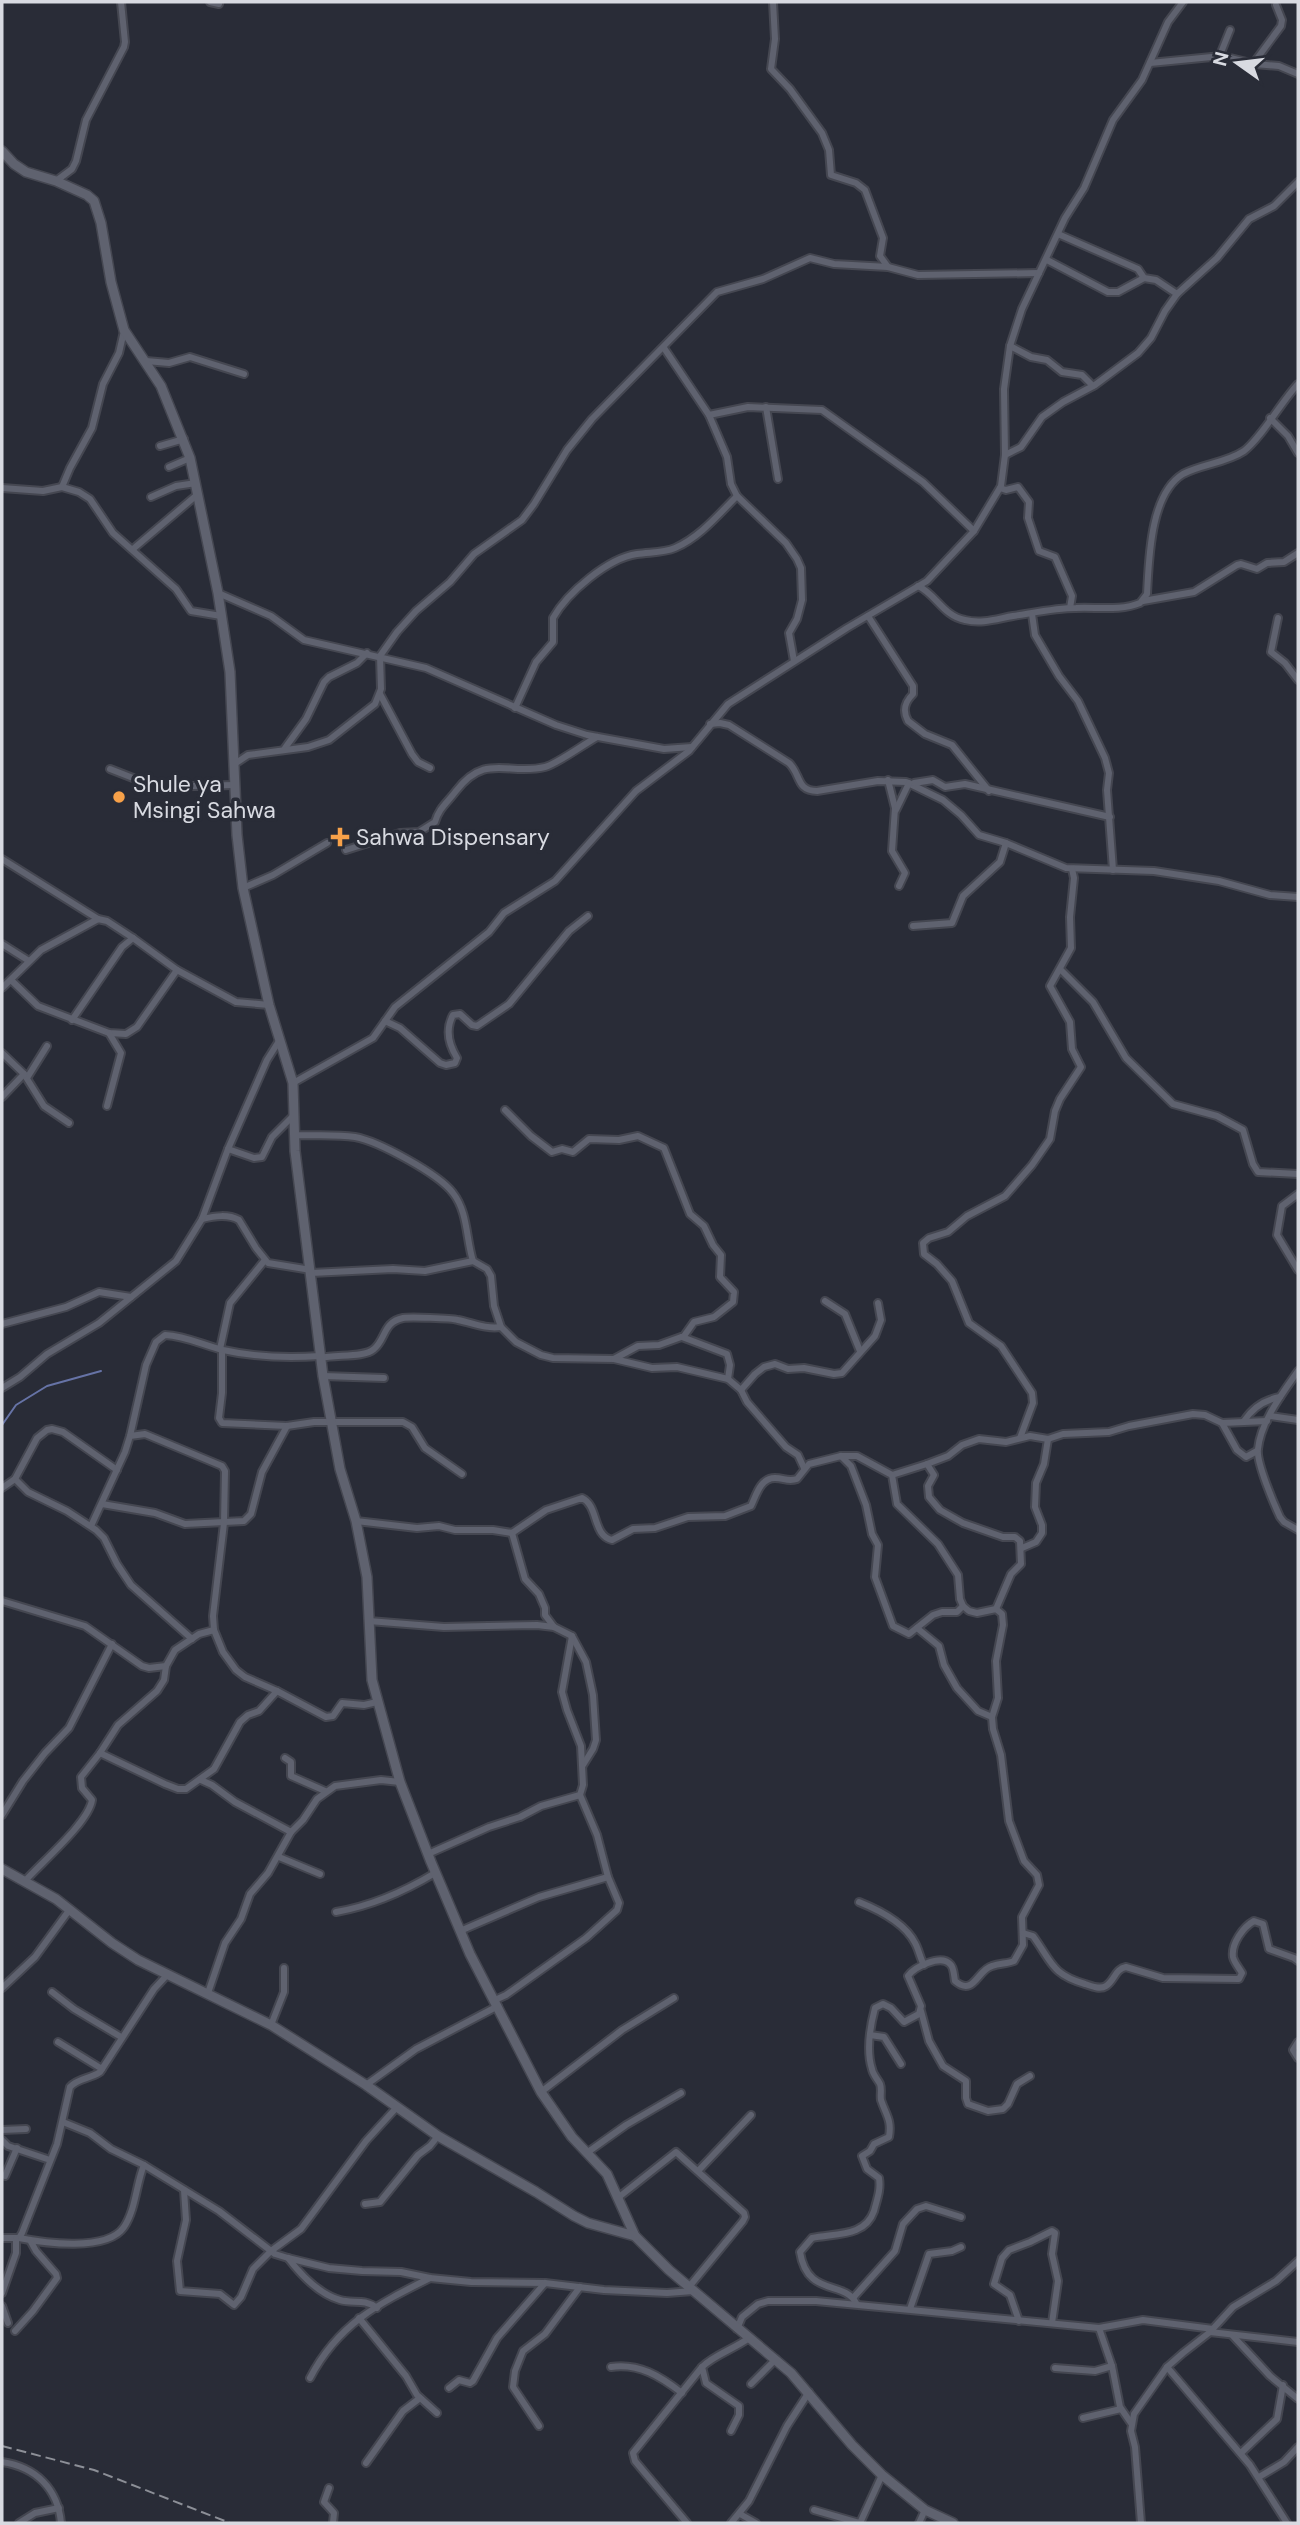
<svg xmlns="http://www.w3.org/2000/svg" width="1300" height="2525" viewBox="0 0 1300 2525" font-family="'DM Sans',sans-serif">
  <rect width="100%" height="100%" fill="#292c37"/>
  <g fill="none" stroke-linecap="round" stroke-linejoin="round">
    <polyline stroke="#6673a6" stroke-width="2" points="2,1425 16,1405 47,1386 101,1371"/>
    <g stroke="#454751" stroke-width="10">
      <g id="street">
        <polyline points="210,2 219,4"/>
        <polyline points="773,2 775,39 771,69 790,89 822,133 829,150 831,175 856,183 865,190 883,238 880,256 888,267"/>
        <polyline points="1220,55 1230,30"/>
        <polyline points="1150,63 1222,56 1255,64 1279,66 1298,74"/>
        <polyline points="1253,64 1281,26 1282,20 1276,5"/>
        <polyline points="56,181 72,169 76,161 86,120 124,47 125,42 121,2"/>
        <polyline points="1058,234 1138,269 1144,278 1156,280 1177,294"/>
        <polyline points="1047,260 1108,292 1118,292 1144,278"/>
        <polyline points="1010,346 1031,357 1047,360 1062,372 1082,375 1093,386"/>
        <polyline points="664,348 709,415 727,457 731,484 737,496 786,543 797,559 801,568 802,600 797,619 789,633 794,661"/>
        <polyline points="146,361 169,363 190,357 244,374"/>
        <polyline points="766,407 778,479"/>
        <polyline points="709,415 748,407 822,410 923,482 974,531"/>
        <polyline points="1270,418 1288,436 1298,453"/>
        <polyline points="160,446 184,439"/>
        <polyline points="1005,455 1021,447 1042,417 1063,402 1095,385 1138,353 1151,338 1165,311 1177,294 1217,258 1249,219 1274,206 1298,182"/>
        <polyline points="169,467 190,458"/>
        <polyline points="62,487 70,468 92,428 103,384 119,353 124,331"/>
        <polyline points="2,488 43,491 62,487 79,492 90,499 113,533 176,589 191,611 221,616"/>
        <polyline points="1000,488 1006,490 1018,487 1029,502 1028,518 1039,551 1055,557 1072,596 1070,608"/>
        <polyline points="151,497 176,486 196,483"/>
        <polyline points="133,549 198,494"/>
        <path d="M918,586C936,594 943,616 965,620C982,624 996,619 1013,616C1033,613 1055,608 1076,608C1097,607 1121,611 1140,603L1147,594C1149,559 1150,494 1183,474C1202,464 1226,463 1244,451C1262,437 1281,402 1298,384"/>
        <polyline points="218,593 271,616 304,640 426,668 556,725 587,735 664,749 692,747"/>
        <polyline points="1143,601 1194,592 1237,565 1241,564 1257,569 1267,563 1284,562 1298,553"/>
        <polyline points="1032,614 1035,635 1059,676 1078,701 1105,758 1109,773 1107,790 1113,870"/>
        <path d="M868,616L913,686V694C905,702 902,710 908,721L925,734L952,745L989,791"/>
        <polyline points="1278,618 1271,652 1285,663 1298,680"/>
        <polyline points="380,694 412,754 418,762 430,768"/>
        <path d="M515,708L536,662L553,642V618C567,593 608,558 637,554C650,552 663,553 675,548C700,537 718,515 737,496"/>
        <path d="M710,724L720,723L729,725L789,763C801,774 796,791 817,791L878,781L906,782L943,800L961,815L979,835L1006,843L1066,868L1154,871L1219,881L1270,895L1298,897"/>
        <polyline points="285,748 306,719 324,682 329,677 357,663 367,653"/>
        <polyline points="233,765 248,755 308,747 329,740 375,704 381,689 380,656 397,632 416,611 450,582 474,554 522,520 534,504 567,450 592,419 717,292 763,279 810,258 834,264 888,267 918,275 1039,273"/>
        <polyline points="110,769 156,787 234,785"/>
        <polyline points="888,780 895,808 892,851 905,873 899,886"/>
        <polyline points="914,783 933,780 945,787 965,784 1110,817"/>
        <polyline points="896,810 909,783"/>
        <path d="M346,850L400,833L419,832L435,822C439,808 447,803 456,791C486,752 508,776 545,767C557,764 584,744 597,737"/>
        <polyline points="2,859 98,919"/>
        <polyline points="243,888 273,875 327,843"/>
        <polyline points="913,926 952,923 963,896 1000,862 1006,843"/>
        <polyline points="2,944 29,961"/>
        <polyline points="1061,970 1093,1002 1126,1058 1173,1104 1217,1116 1243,1130 1253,1164 1258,1172 1298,1174"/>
        <polyline points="11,980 38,1006 109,1033 126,1034 137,1027 177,970"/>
        <polyline points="2,988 41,950 98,919 107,921 133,938 177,970 236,1002 269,1005"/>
        <polyline points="72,1020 122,947 133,938"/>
        <path d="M385,1021L400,1028L440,1063L446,1065L455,1063L457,1058C449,1045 445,1030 453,1015L460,1014L472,1025L477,1026L509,1004L569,931L588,916"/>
        <polyline points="2,1053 24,1074 44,1106 69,1123"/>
        <polyline points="27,1078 47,1046"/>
        <polyline points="293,1083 373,1038 395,1007 489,932 504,913 555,881 636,791 689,751 728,704 847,628 927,581 974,531 1001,486 1005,455 1004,389 1010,346 1022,309 1065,218 1084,188 1113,120 1142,80 1168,22 1183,2"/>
        <polyline points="2,1097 24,1074"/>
        <polyline points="107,1106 121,1053 109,1033"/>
        <path d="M295,1135C314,1136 335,1134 355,1137C378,1141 439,1174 453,1193C468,1212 466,1239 473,1261"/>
        <polyline points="228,1149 254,1158 262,1157 272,1137 294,1115"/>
        <polyline points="1298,1194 1282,1206 1277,1235 1298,1270"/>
        <path d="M202,1219C215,1216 228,1214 239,1220L256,1248L268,1263L311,1270"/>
        <polyline points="311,1273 393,1269 425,1271 473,1261 487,1269 491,1276 494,1306 501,1327 516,1342 541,1355 553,1358 614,1359 638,1346 659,1345 684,1336 694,1322 714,1317 733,1302 734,1292 720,1277 721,1255 713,1245 704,1226 690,1214 664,1148 638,1136 619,1140 589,1139 573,1152 562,1149 552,1152 531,1136 505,1110"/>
        <polyline points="825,1301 845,1314 860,1351"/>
        <polyline points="2,1324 66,1307 99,1292 131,1297"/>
        <polyline points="682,1337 727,1354 730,1365 728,1379"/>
        <polyline points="220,1349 230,1303 265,1260"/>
        <polyline points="222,1350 222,1393 219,1418 222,1423 287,1426 314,1422 403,1422 412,1427 425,1448 462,1474"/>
        <path d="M321,1358C335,1354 364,1358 374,1349C386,1339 383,1322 403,1318C409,1317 451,1318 458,1320C473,1323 485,1329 501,1327"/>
        <polyline points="614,1359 652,1368 677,1367 728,1379 741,1390 747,1402 786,1447 798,1455 804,1468"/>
        <path d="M1298,1371C1282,1394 1261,1421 1258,1449C1256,1462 1274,1504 1280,1517L1284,1522L1298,1530"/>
        <polyline points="323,1376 384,1378"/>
        <polyline points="2,1388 20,1377 47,1354 99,1323 176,1261 202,1219 228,1149 267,1060 279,1041"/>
        <polyline points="741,1390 755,1374 764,1367 775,1364 788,1369 804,1368 834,1374 842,1373 875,1336 881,1320 878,1303"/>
        <polyline points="1270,1416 1298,1420"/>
        <path d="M1244,1421C1253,1407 1264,1400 1280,1397"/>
        <polyline points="1222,1423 1237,1450 1246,1457 1257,1451"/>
        <path d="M130,1436L146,1365L156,1342L165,1335C186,1336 203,1345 223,1350C254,1357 289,1358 320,1356"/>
        <polyline points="1020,1438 1033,1403 1032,1393 1001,1346 969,1323 952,1281 937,1264 924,1254 923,1243 929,1238 948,1232 967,1216 1005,1196 1032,1165 1050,1139 1055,1111 1060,1099 1081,1067 1072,1049 1070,1022 1050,986 1071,948 1070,917 1074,878 1072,869"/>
        <polyline points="841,1456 851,1466 866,1505 872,1534 878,1545 875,1577 893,1626 909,1634 933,1615 942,1612 957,1612 963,1606"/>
        <polyline points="927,1464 948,1456 962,1445 979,1439 1006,1442 1030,1436 1048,1439 1063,1434 1109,1432 1129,1426 1193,1414 1205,1415 1222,1423 1267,1421"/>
        <polyline points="892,1475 927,1464 934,1475 928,1486 929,1497 940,1510 963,1523 1003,1537 1015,1537 1020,1541 1021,1564 1011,1574 996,1609"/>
        <polyline points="15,1479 28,1492 67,1511 96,1530 104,1538 117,1564 131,1585 192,1639"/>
        <polyline points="2,1488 15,1479 37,1438 47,1430 52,1429 63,1432 117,1470"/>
        <polyline points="102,1504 155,1513 185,1524 244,1521 251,1514 262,1472 287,1426"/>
        <path d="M356,1521L417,1528L439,1526L455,1530H493L512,1533L546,1510L582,1498C599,1506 592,1535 612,1540L633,1529L655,1528L688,1517L725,1516L751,1506C756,1496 760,1478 775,1478C784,1478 788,1482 797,1479L809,1464L841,1456H857L892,1475L897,1504L938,1544L958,1575L960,1599L963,1606L969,1611L977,1613L996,1609L1002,1614L1003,1625L996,1661L998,1698L992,1717L993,1729L1001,1755L1009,1821L1024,1861L1037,1875L1039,1885L1022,1917L1023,1945L1014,1961C1007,1964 1000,1963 992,1966C977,1970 974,1997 955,1981C954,1976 954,1967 950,1964C941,1954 914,1967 908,1976L921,2006L919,2014L904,2022L891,2008L883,2004L875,2008C870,2027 866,2050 872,2069C873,2075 877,2078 880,2084C882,2089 880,2095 881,2100C886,2115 892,2120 889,2137L874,2144L870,2151L862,2156L867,2169L879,2178C881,2190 877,2199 874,2211C865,2237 836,2233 812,2238L800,2252C807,2297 844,2280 856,2303"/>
        <polyline points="91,1526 125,1452 130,1436 145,1434 222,1466 225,1471 224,1523 213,1616 214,1630 223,1652 236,1670 245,1677 277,1691 326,1717 333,1716 342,1703 364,1705 377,1702"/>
        <polyline points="512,1533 525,1579 539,1594 545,1608 545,1615 554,1627"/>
        <polyline points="1022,1548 1036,1542 1042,1533 1042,1525 1035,1507 1036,1483 1044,1464 1048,1439"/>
        <polyline points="2,1601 85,1626 142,1666 149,1668 166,1666"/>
        <polyline points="369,1621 444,1627 537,1625 554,1627 572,1636 586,1662 593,1695 596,1740 593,1749 583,1765"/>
        <polyline points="917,1628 939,1646 944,1665 957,1688 978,1711 992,1717"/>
        <polyline points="100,1753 165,1784 178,1789 186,1789 214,1769 240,1722 248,1715 259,1711 277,1691"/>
        <polyline points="285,1758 291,1762 291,1776 325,1791"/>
        <polyline points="201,1780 212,1785 235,1802 291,1832"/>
        <polyline points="2,1815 23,1781 45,1753 69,1728 112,1644"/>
        <polyline points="428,1854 489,1827 520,1817 541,1806 580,1795 583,1785 581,1746 567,1710 562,1692 572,1636"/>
        <polyline points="279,1857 320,1874"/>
        <path d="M25,1881C42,1862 89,1822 92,1800L82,1788L81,1777L100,1753L118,1725L157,1691L164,1680L166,1666L175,1650L199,1634L214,1630"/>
        <path d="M859,1902C879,1910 905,1923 915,1943C919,1950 920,1958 924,1965"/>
        <path d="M336,1912C371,1906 405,1891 435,1873"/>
        <polyline points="460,1931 539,1897 608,1877"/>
        <path d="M1023,1933L1033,1936C1052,1962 1051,1974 1085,1984C1091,1986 1100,1990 1106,1986C1115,1980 1115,1969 1126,1967L1163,1978L1239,1979L1242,1973C1239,1968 1234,1962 1233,1957C1231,1944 1243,1927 1254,1921L1263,1924L1269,1949L1294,1958L1298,1961"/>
        <polyline points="2,1988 35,1957 70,1909"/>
        <polyline points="52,1992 74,2009 121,2037"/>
        <polyline points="208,1993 225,1943 241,1919 250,1894 268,1873 291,1832 303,1820 317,1799 335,1786 381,1780 400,1782"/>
        <polyline points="495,2000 506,1995 586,1938 617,1910 619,1903 608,1877 597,1835 580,1795"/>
        <polyline points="921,2011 929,2041 943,2066 966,2081 966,2098 968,2104 988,2111 1003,2109 1008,2104 1017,2084 1030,2076"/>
        <polyline points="271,2025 284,1992 284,1968"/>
        <polyline points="870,2035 884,2037 901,2064"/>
        <polyline points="58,2042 102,2069"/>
        <polyline points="1298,2042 1293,2050 1298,2058"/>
        <polyline points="366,2085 416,2049 498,2006"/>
        <polyline points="541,2092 622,2030 674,1998"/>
        <polyline points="63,2122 90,2133 111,2149 144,2165 219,2211 275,2254 288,2258 329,2268 362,2271 401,2272 430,2278 471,2282 545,2283 604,2290 667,2293 693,2291"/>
        <polyline points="2,2130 26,2129"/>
        <polyline points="2,2140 8,2146 50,2160"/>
        <polyline points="588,2152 626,2125 681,2093"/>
        <polyline points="699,2170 751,2115"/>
        <polyline points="5,2176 17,2148"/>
        <polyline points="184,2190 186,2220 177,2261 180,2291 220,2294 234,2305 241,2297 253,2269 271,2251 301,2229 366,2141 397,2107"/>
        <polyline points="619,2197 676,2152 744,2213 745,2217 743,2221 689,2287"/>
        <polyline points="365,2204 380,2202 418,2155 430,2146 438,2136"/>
        <path d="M2,2238H19L22,2233L57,2144L70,2087C78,2078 90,2079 100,2072L154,1989L168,1974"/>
        <path d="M19,2238C44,2243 107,2252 124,2227C136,2209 136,2184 144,2165"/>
        <path d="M288,2258C301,2275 319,2294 340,2300C353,2304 364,2298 377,2308"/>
        <polyline points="2,2293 16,2253 16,2239"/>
        <polyline points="853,2298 895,2251 903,2224 917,2209 926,2206 961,2217"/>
        <polyline points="2,2306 8,2323"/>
        <polyline points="910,2309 929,2254 952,2251 961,2247"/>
        <polyline points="359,2318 406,2376 417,2395 437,2413"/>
        <polyline points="1019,2321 1010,2295 994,2284 1002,2258 1009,2250 1030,2242 1052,2231 1055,2233 1052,2254 1058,2281 1052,2323"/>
        <polyline points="1099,2328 1112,2366 1120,2407 1131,2423"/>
        <polyline points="737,2329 742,2317 758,2304 768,2301 816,2301 1099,2328 1143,2320 1213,2329"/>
        <polyline points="15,2331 33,2311 57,2278 56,2274 36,2251 30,2240"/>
        <polyline points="1210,2332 1298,2342"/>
        <polyline points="1233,2336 1270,2376 1298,2399"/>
        <path d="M611,2367C639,2363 660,2376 682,2393"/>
        <polyline points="702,2367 706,2383 739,2406 739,2415 731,2431"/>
        <polyline points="1167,2367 1250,2465 1287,2523"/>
        <polyline points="1055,2368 1095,2371 1112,2366"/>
        <path d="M310,2378C338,2324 378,2304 430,2278"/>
        <polyline points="751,2384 776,2359"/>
        <polyline points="449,2388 459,2380 470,2383 473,2381 497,2338 545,2283"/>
        <polyline points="1083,2418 1121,2409"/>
        <polyline points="539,2426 513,2387 515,2371 523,2351 545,2334 580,2287"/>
        <polyline points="1241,2453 1277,2419 1283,2385"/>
        <path d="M2,2462C36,2467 58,2489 61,2523"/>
        <polyline points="366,2463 403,2411 420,2398"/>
        <polyline points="1259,2477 1284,2462 1298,2447"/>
        <polyline points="329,2488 324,2502 334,2513 333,2523"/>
        <polyline points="814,2510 859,2523"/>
        <polyline points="740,2514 756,2523"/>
        <polyline points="19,2523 35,2513 59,2508"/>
        <path d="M687,2523L635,2461L633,2453L702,2367C714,2355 734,2349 749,2338"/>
        <polyline points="731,2523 749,2501 787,2426 809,2392"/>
        <polyline points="860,2523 882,2475"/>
        <polyline points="919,2523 925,2510"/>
        <polyline points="1141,2523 1135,2447 1131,2431 1134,2414 1167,2367 1183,2353 1210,2332 1233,2307 1276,2281 1298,2261"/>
      </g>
    </g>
    <g stroke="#454751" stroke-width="12">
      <g id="secondary">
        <polyline points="2,151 14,164 26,172 56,181 87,195 94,201 101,223 111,282 124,330 161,386 190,458 218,593 230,672 237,835 243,888 269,1005 293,1083 295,1151 323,1376 340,1469 356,1521 367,1577 372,1680 400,1782 431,1862 470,1954 541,2092 572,2137 607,2174 635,2236 669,2270 791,2373 852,2445 882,2475 925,2510 953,2523"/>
        <polyline points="2,1869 56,1899 112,1943 138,1960 271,2025 366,2085 438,2136 536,2192 574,2216 588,2223 635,2236"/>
      </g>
    </g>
    <use href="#street" stroke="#5f626f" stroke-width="6"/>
    <use href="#secondary" stroke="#5f626f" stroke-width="9"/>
    <polyline stroke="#8c8f97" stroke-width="2" stroke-dasharray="10 5" stroke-linecap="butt" points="2,2446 94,2470 230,2523"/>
  </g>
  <g fill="#f7a149" stroke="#292c37" stroke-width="2.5">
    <circle cx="119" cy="797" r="7"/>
    <path d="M336.5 826.5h7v7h7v7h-7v7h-7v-7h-7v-7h7z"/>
  </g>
  <g text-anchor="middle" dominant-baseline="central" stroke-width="7" stroke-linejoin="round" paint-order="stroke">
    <g font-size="23" fill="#d8dae1" stroke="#292c37" text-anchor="start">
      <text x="133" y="784">Shule ya<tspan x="133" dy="26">Msingi Sahwa</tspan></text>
      <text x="356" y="837">Sahwa Dispensary</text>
    </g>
  </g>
  <rect width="1300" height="2525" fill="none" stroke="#d8dae1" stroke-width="7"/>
  <g transform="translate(1237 63) rotate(284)" stroke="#292c37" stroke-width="5" paint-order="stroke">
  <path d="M0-5L12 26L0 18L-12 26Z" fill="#d8dae1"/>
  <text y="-10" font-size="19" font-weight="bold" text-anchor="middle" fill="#d8dae1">N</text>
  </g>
</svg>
